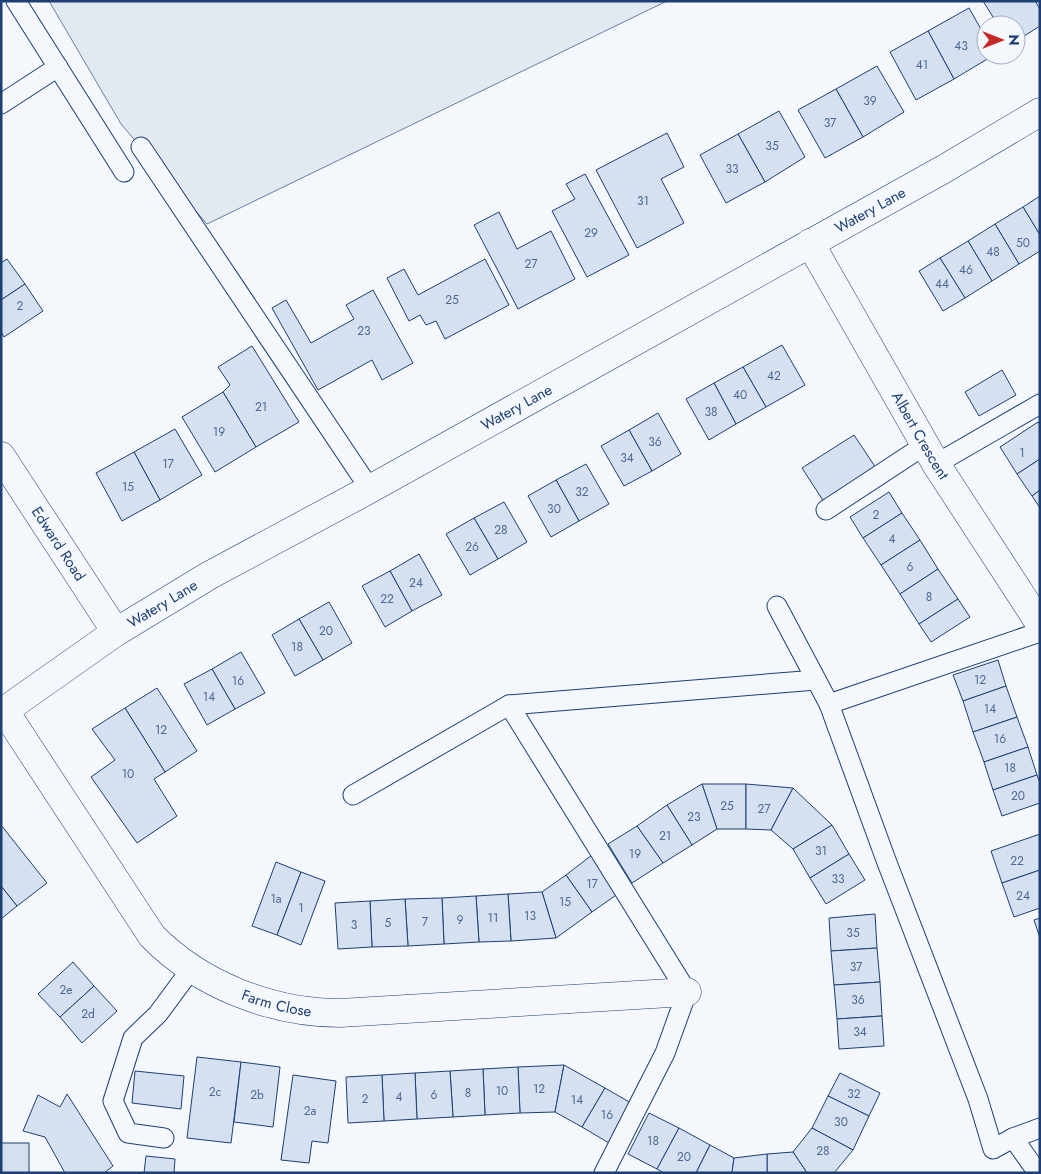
<svg xmlns="http://www.w3.org/2000/svg" width="1041" height="1174" viewBox="0 0 1041 1174" font-family="Jost,sans-serif">
  <rect width="100%" height="100%" fill="#f4f7fb"/>
  <polygon fill="#e3e9f0" stroke="#687fa3" points="49,1 667,1 207,224 121,124"/>
  <g fill="#d5e0f0" stroke="#1d3f73">
    <polygon points="983,1 1035,1 1040,9 1040,26 1016,41 1016,25 998,25"/>
    <polygon points="969,8 986,38 986,55 994,55 954,79 928,31"/>
    <polygon points="928,31 954,79 916,100 890,52"/>
    <polygon points="877,66 904,112 863,137 836,89"/>
    <polygon points="836,89 863,137 825,158 798,110"/>
    <polygon points="779,111 805,157 765,182 738,134"/>
    <polygon points="667,133 684,167 661,179 684,223 637,248 596,170"/>
    <polygon points="738,134 765,182 726,203 700,155"/>
    <polygon points="585,174 629,255 587,277 552,211 575,199 566,184"/>
    <polygon points="1040,196 1040,235 1023,207"/>
    <polygon points="1023,207 1040,235 1040,251 1019,264 995,224"/>
    <polygon points="499,212 517,249 551,231 575,279 518,309 474,225"/>
    <polygon points="995,224 1019,264 992,281 968,241"/>
    <polygon points="968,241 992,281 965,298 940,258"/>
    <polygon points="940,258 965,298 943,311 919,271"/>
    <polygon points="7,259 25,284 1,300 1,263"/>
    <polygon points="485,259 509,305 445,339 436,321 426,325 420,315 409,321 387,278 404,269 418,295"/>
    <polygon points="25,284 43,311 4,337 1,332 1,300"/>
    <polygon points="373,290 413,363 382,380 372,360 318,390 272,308 286,300 311,343 354,319 346,305"/>
    <polygon points="782,345 805,385 766,407 743,367"/>
    <polygon points="252,346 299,422 256,447 223,392 230,385 218,367"/>
    <polygon points="743,367 766,407 736,424 714,383"/>
    <polygon points="1002,370 1016,395 979,416 965,392"/>
    <polygon points="714,383 736,424 709,440 686,399"/>
    <polygon points="223,392 256,447 215,472 182,417"/>
    <polygon points="658,413 681,454 652,471 629,430"/>
    <polygon points="1038,422 1040,425 1040,459 1017,474 1000,447"/>
    <polygon points="175,429 202,475 160,500 134,452"/>
    <polygon points="629,430 652,471 624,486 601,446"/>
    <polygon points="854,435 876,468 824,502 802,468"/>
    <polygon points="134,452 160,500 122,521 96,473"/>
    <polygon points="1040,459 1040,490 1032,496 1017,474"/>
    <polygon points="586,464 609,504 579,521 556,480"/>
    <polygon points="556,480 579,521 551,537 528,496"/>
    <polygon points="1040,490 1040,508 1032,496"/>
    <polygon points="889,492 902,513 863,538 850,517"/>
    <polygon points="504,502 527,542 498,559 474,518"/>
    <polygon points="902,513 920,540 881,565 863,538"/>
    <polygon points="474,518 498,559 470,575 446,534"/>
    <polygon points="920,540 938,569 900,594 881,565"/>
    <polygon points="419,554 442,595 412,611 390,571"/>
    <polygon points="938,569 958,599 919,624 900,594"/>
    <polygon points="390,571 412,611 385,627 362,586"/>
    <polygon points="958,599 970,617 931,642 919,624"/>
    <polygon points="329,602 352,643 323,660 299,619"/>
    <polygon points="299,619 323,660 295,676 272,635"/>
    <polygon points="241,652 265,693 235,709 212,669"/>
    <polygon points="998,660 1006,686 963,701 953,675"/>
    <polygon points="212,669 235,709 207,725 184,684"/>
    <polygon points="1006,686 1017,717 973,732 963,701"/>
    <polygon points="157,688 197,751 165,772 125,708"/>
    <polygon points="125,708 165,772 154,779 177,816 137,843 91,777 115,760 92,729"/>
    <polygon points="1017,717 1028,747 984,762 973,732"/>
    <polygon points="1028,747 1037,775 993,790 984,762"/>
    <polygon points="1037,775 1040,783 1040,803 1002,816 993,790"/>
    <polygon points="702,784 746,784 746,829 717,829"/>
    <polygon points="702,784 717,829 692,845 667,805"/>
    <polygon points="746,784 793,788 771,830 746,829"/>
    <polygon points="793,788 832,825 793,849 771,830"/>
    <polygon points="667,805 692,845 663,863 637,826"/>
    <polygon points="1,825 47,883 17,906 1,886"/>
    <polygon points="832,825 849,854 810,878 793,849"/>
    <polygon points="637,826 663,863 632,883 608,844"/>
    <polygon points="1040,834 1040,870 1002,883 991,851"/>
    <polygon points="849,854 865,880 826,904 810,878"/>
    <polygon points="592,855 619,893 592,912 566,875"/>
    <polygon points="276,862 301,872 277,935 252,926"/>
    <polygon points="1040,870 1040,908 1014,917 1002,883"/>
    <polygon points="301,872 325,881 301,945 277,935"/>
    <polygon points="566,875 592,912 556,938 542,892"/>
    <polygon points="1,886 17,906 1,919"/>
    <polygon points="542,892 556,938 511,941 508,894"/>
    <polygon points="508,894 511,941 479,942 476,896"/>
    <polygon points="476,896 479,942 444,944 442,898"/>
    <polygon points="442,898 444,944 408,946 405,899"/>
    <polygon points="405,899 408,946 372,947 370,901"/>
    <polygon points="370,901 372,947 338,949 335,903"/>
    <polygon points="875,914 877,948 831,951 829,918"/>
    <polygon points="1040,918 1040,938 1034,920"/>
    <polygon points="877,948 880,982 834,985 831,951"/>
    <polygon points="73,962 94,986 60,1017 38,994"/>
    <polygon points="880,982 882,1016 837,1019 834,985"/>
    <polygon points="94,986 117,1011 82,1043 60,1017"/>
    <polygon points="882,1016 884,1046 839,1049 837,1019"/>
    <polygon points="197,1057 241,1062 231,1143 187,1138"/>
    <polygon points="241,1062 280,1067 273,1127 234,1122"/>
    <polygon points="564,1065 555,1112 520,1113 518,1067"/>
    <polygon points="564,1065 605,1088 582,1127 555,1112"/>
    <polygon points="518,1067 520,1113 485,1115 483,1069"/>
    <polygon points="483,1069 485,1115 453,1117 450,1071"/>
    <polygon points="135,1071 184,1076 181,1109 132,1103"/>
    <polygon points="450,1071 453,1117 417,1119 415,1073"/>
    <polygon points="415,1073 417,1119 384,1121 382,1075"/>
    <polygon points="840,1073 880,1093 869,1116 828,1096"/>
    <polygon points="293,1075 336,1081 328,1143 312,1141 309,1163 281,1160"/>
    <polygon points="382,1075 384,1121 348,1123 346,1077"/>
    <polygon points="605,1088 631,1103 609,1143 582,1127"/>
    <polygon points="67,1094 113,1166 104,1173 65,1173 45,1137 23,1131 38,1095 60,1107"/>
    <polygon points="828,1096 869,1116 853,1150 812,1128"/>
    <polygon points="649,1113 679,1128 657,1169 628,1154"/>
    <polygon points="679,1128 710,1145 696,1173 664,1173 657,1169"/>
    <polygon points="812,1128 853,1150 834,1173 807,1173 793,1152"/>
    <rect x="1" y="1143" width="28" height="30"/>
    <polygon points="710,1145 734,1158 732,1173 696,1173"/>
    <polygon points="793,1152 807,1173 767,1173 767,1154"/>
    <polygon points="767,1154 767,1173 732,1173 734,1158"/>
    <polygon points="146,1156 175,1159 174,1173 144,1173"/>
  </g>
  <g fill="none" stroke-linecap="round" stroke-linejoin="round">
    <g stroke="#1d3f73" stroke-width="21">
      <g id="service">
        <polyline points="16,1 124,172"/>
        <polyline points="1,104 58,67"/>
        <polyline points="141,147 370,489"/>
        <polyline points="936,464 1040,404"/>
        <polyline points="826,510 925,445"/>
        <polyline points="777,606 829,704 1040,632"/>
        <polyline points="829,704 886,860 978,1099 993,1149 1013,1138"/>
        <polyline points="353,795 509,705"/>
        <polyline points="164,1138 128,1133 113,1101 133,1038 158,1014 192,968"/>
        <polyline points="604,1173 665,1053 687,992 509,705 816,680"/>
        <polyline points="1038,1173 1013,1138 1040,1128"/>
      </g>
    </g>
    <g stroke="#1d3f73" stroke-width="29">
      <g id="minor">
        <path id="s1" d="M810,243L936,464L1040,624"/>
        <path id="s2" d="M1,456L116,632"/>
        <path id="s3" d="M4,710L152,936C200,985 272,1013 340,1013L687,992"/>
        <path id="s4" d="M1,713L116,632L210,575L370,489L944,169L1040,112"/>
      </g>
    </g>
    <use href="#service" stroke="#f4f7fb" stroke-width="19"/>
    <use href="#minor" stroke="#f4f7fb" stroke-width="28"/>
  </g>
  <g text-anchor="middle" dominant-baseline="central" stroke-width="4" stroke-linejoin="round" paint-order="stroke">
    <g font-size="12" fill="#4b6792">
      <text x="961" y="46">43</text>
      <text x="922" y="65">41</text>
      <text x="870" y="101">39</text>
      <text x="830" y="123">37</text>
      <text x="772" y="146">35</text>
      <text x="732" y="169">33</text>
      <text x="643" y="201">31</text>
      <text x="591" y="233">29</text>
      <text x="1023" y="243">50</text>
      <text x="993" y="252">48</text>
      <text x="531" y="264">27</text>
      <text x="966" y="270">46</text>
      <text x="942" y="284">44</text>
      <text x="452" y="300">25</text>
      <text x="20" y="306">2</text>
      <text x="364" y="331">23</text>
      <text x="774" y="376">42</text>
      <text x="740" y="395">40</text>
      <text x="261" y="407">21</text>
      <text x="711" y="412">38</text>
      <text x="219" y="432">19</text>
      <text x="655" y="442">36</text>
      <text x="1022" y="453">1</text>
      <text x="627" y="458">34</text>
      <text x="168" y="464">17</text>
      <text x="128" y="487">15</text>
      <text x="582" y="492">32</text>
      <text x="554" y="509">30</text>
      <text x="876" y="515">2</text>
      <text x="501" y="530">28</text>
      <text x="892" y="539">4</text>
      <text x="472" y="547">26</text>
      <text x="910" y="567">6</text>
      <text x="416" y="583">24</text>
      <text x="929" y="597">8</text>
      <text x="387" y="599">22</text>
      <text x="326" y="631">20</text>
      <text x="297" y="647">18</text>
      <text x="980" y="680">12</text>
      <text x="238" y="681">16</text>
      <text x="209" y="697">14</text>
      <text x="990" y="709">14</text>
      <text x="161" y="730">12</text>
      <text x="1000" y="739">16</text>
      <text x="1010" y="768">18</text>
      <text x="128" y="774">10</text>
      <text x="1018" y="796">20</text>
      <text x="727" y="806">25</text>
      <text x="764" y="809">27</text>
      <text x="694" y="817">23</text>
      <text x="665" y="836">21</text>
      <text x="821" y="851">31</text>
      <text x="635" y="854">19</text>
      <text x="1017" y="861">22</text>
      <text x="838" y="879">33</text>
      <text x="592" y="884">17</text>
      <text x="1023" y="896">24</text>
      <text x="276" y="899">1a</text>
      <text x="565" y="902">15</text>
      <text x="301" y="908">1</text>
      <text x="530" y="916">13</text>
      <text x="493" y="918">11</text>
      <text x="460" y="920">9</text>
      <text x="425" y="922">7</text>
      <text x="388" y="923">5</text>
      <text x="354" y="925">3</text>
      <text x="853" y="933">35</text>
      <text x="856" y="967">37</text>
      <text x="66" y="990">2e</text>
      <text x="858" y="1000">36</text>
      <text x="88" y="1014">2d</text>
      <text x="860" y="1032">34</text>
      <text x="539" y="1089">12</text>
      <text x="502" y="1091">10</text>
      <text x="215" y="1092">2c</text>
      <text x="468" y="1093">8</text>
      <text x="854" y="1094">32</text>
      <text x="257" y="1095">2b</text>
      <text x="434" y="1095">6</text>
      <text x="399" y="1097">4</text>
      <text x="365" y="1099">2</text>
      <text x="577" y="1100">14</text>
      <text x="310" y="1111">2a</text>
      <text x="607" y="1115">16</text>
      <text x="841" y="1122">30</text>
      <text x="653" y="1141">18</text>
      <text x="823" y="1151">28</text>
      <text x="684" y="1157">20</text>
    </g>
    <g font-size="15" fill="#1d3f73" stroke="#f4f7fb">
      <text stroke="none"><textPath href="#s4" startOffset="1005">Watery Lane</textPath></text>
      <text stroke="none"><textPath href="#s4" startOffset="600">Watery Lane</textPath></text>
      <text stroke="none"><textPath href="#s1" startOffset="222">Albert Crescent</textPath></text>
      <text stroke="none"><textPath href="#s2" startOffset="105">Edward Road</textPath></text>
      <text stroke="none"><textPath href="#s4" startOffset="195">Watery Lane</textPath></text>
      <text stroke="none"><textPath href="#s3" startOffset="414">Farm Close</textPath></text>
    </g>
  </g>
  <rect width="1041" height="1174" fill="none" stroke="#1d3f73" stroke-width="5"/>
  <g transform="translate(1001 40) rotate(90)"><circle r="24" fill="#f4f7fb" stroke="#9eadc5"/>
  <path d="M0-4L9 19L0 12L-9 19Z" fill="#c62828"/>
  <text y="-8" font-size="14" font-weight="bold" text-anchor="middle" fill="#1d3f73">N</text>
  </g>
</svg>
